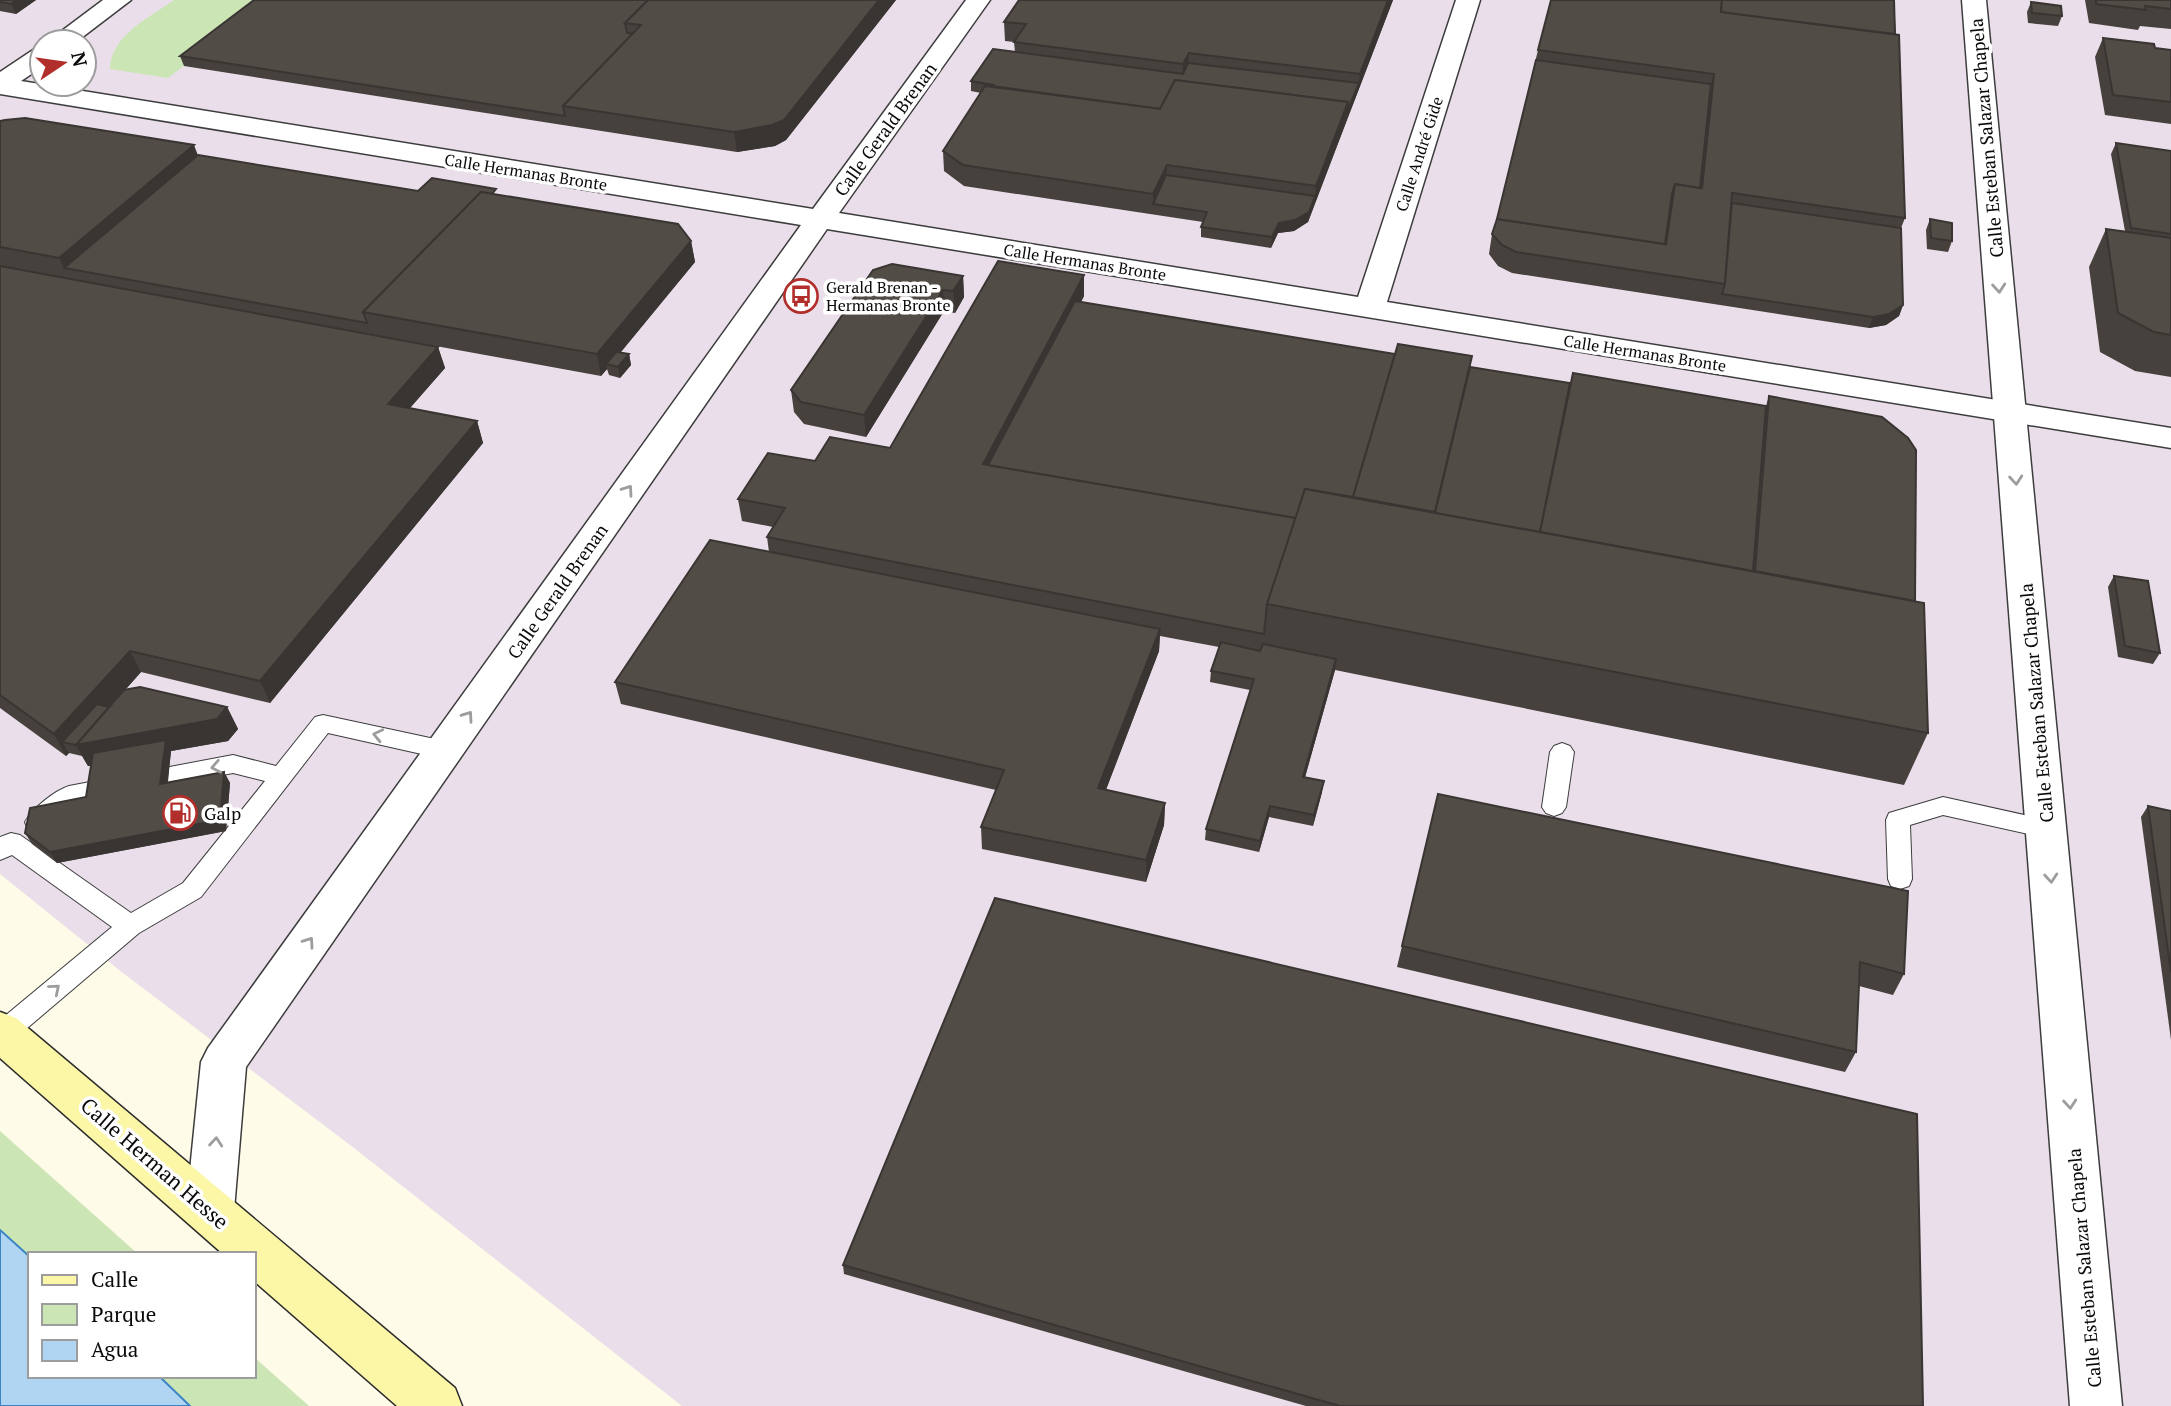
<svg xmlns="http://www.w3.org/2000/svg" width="2171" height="1406" viewBox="0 0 2171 1406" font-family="'PT Serif',serif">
  <rect width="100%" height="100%" fill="#fefbe9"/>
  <path fill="#e9dee9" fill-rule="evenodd" d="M0,0H2171V1406H682L354,1148L123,973L0,874ZM42,42H84V84H42Z"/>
  <g fill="#cbe5b5">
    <path d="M174,0H270L168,78L110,69C111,35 149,18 174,0Z"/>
    <polygon points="0,1131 138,1254 30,1254 30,1257 0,1230"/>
    <polygon points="254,1357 309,1406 190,1406 159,1376 254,1376"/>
  </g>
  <polygon fill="#b0d5f2" stroke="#3b84c5" stroke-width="2" points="0,1230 30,1257 30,1376 159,1376 190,1406 0,1406"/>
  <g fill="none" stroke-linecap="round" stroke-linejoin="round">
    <g stroke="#3d3d3d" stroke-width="2">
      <g id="service">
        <path d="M323,715L444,741L452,744L456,750L452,756L444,759L328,733L201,897L139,933L12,1041L0,1043V1020L112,927L12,855L0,860V837L11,833L20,835L131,913L183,883L265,781L233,773L76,803L46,829L37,831L28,829L25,822C33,808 54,791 69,786L233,755L276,766L315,717Z"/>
        <polygon points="1562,743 1570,746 1574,752 1566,807 1562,813 1554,816 1546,813 1542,807 1550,752 1554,746"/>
        <polygon points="1943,797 2047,820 2056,822 2059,829 2056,836 2047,838 1943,815 1910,825 1912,879 1909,886 1900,889 1891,886 1888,879 1886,820 1889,813"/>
      </g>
    </g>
    <g stroke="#3d3d3d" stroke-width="3">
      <g id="minor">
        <polygon points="103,0 131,0 76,42 47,42"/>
        <polygon points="966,0 990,0 839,213 1358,297 1456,0 1480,0 1387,302 2171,428 2171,448 827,229 246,1067 234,1210 227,1226 210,1232 193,1226 186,1210 201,1062 208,1048 801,225 0,94 0,72 33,50 42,47 42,67 21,81 813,209"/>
      </g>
    </g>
    <g stroke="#3d3d3d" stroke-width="3">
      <polygon id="tertiary" points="1962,0 1986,0 2122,1406 2070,1406"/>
    </g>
    <g stroke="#2c2c2c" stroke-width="3">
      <polygon id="secondary" points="0,1012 16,1018 455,1388 462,1406 397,1406 254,1281 254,1254 223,1254 0,1058"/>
    </g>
    <use href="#service" fill="#fff" fill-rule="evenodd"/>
    <use href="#minor" fill="#fff" fill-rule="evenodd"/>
    <use href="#tertiary" fill="#fff" fill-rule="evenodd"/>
    <use href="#secondary" fill="#fbf7a7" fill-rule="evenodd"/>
  </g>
  <g fill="#47413d">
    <polygon points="0,0 36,0 16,14 0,11"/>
    <polygon points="254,0 896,0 786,140 775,146 737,152 184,66 180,56"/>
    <polygon points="1393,0 1308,222 1294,231 1278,233 1271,248 1201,237 1201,227 1203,222 964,186 944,171 943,151 981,93 971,91 971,81 1015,52 1014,42 1005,41 1004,22"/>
    <polygon points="1894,0 1905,218 1901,228 1903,305 1899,316 1886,325 1869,328 1512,273 1498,266 1489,254 1492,234 1497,219 1538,50"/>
    <polygon points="2085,0 2171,0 2171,29 2140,26 2138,30 2089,23"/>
    <polygon points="2031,2 2062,16 2058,26 2028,23 2027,12"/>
    <polygon points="2103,38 2155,48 2171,50 2171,124 2105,115 2095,57"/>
    <polygon points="0,121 198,155 418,191 498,195 691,241 695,262 621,352 629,354 631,365 620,378 609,375 607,369 601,376 150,294 438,347 445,368 410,408 477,421 483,443 270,703 141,672 126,689 227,707 238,729 228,741 171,751 168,782 224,772 230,783 226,831 57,863 32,844 25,833 86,797 91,766 88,766 82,756 69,753 66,756 0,708"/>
    <polygon points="2116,143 2171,152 2171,377 2135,371 2100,352 2089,267 2106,229 2125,231 2111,154"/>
    <polygon points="1930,219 1952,241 1948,252 1927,249 1926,230"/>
    <polygon points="1084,275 1084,296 1081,302 1395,354 1472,356 1470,367 1570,383 1766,406 1769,396 1915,601 1928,733 1904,785 1335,670 1305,777 1322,792 1313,826 1269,817 1259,852 1205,840 1206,829 1250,690 1210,682 1211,671 1219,647 1160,636 1159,651 1106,790 1165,803 1164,825 1146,882 982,849 981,827 996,790 621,704 615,682 769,552 767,537 773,527 742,521 738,499 890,448"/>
    <polygon points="963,276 964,297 955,313 944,311 866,437 804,424 794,412 791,390"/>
    <polygon points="2114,576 2160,653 2153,664 2118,657 2108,587"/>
    <polygon points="1438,794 1904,974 1893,995 1859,986 1856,1052 1845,1072 1397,967"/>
    <polygon points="2148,806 2171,811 2171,1040 2141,817"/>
    <polygon points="843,1265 1923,1406 1306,1406 844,1274"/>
  </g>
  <g fill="#393532">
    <polygon points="17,0 36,0 16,14 11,4"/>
    <polygon points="879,0 896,0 786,140 775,146 737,152 734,132"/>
    <polygon points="1388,0 1393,0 1357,94 1360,74"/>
    <polygon points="1189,53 1188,73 1182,84 1183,64"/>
    <polygon points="1359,83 1357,94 1346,122 1347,112"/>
    <polygon points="1348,102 1346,122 1314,206 1316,186"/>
    <polygon points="194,145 202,166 64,268 59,258"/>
    <polygon points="1167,165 1166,185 1153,204 1153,194"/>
    <polygon points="1315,196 1314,206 1308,222 1294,231 1278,233 1271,248 1272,237 1279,223"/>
    <polygon points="691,241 695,262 610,365 606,364 607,369 601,376 597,354"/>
    <polygon points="1084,275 1084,296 989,476 983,464"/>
    <polygon points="963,276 964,297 955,313 953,291"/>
    <polygon points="943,290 944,311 866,437 864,415"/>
    <polygon points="1903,305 1899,316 1886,325 1869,328 1873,317"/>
    <polygon points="438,347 445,368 395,425 388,404"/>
    <polygon points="629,354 631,365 620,378 618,367"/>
    <polygon points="477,421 483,443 270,703 260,681"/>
    <polygon points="1160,629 1159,651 1098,810 1098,788"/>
    <polygon points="130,651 141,672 77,744 227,707 238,729 228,741 171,751 166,795 160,784 164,753 88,766 76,745 62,742 69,753 66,756 54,734"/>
    <polygon points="1336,659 1335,670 1302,788 1303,777"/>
    <polygon points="224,772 230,783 226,831 57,863 50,852"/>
    <polygon points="1324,781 1322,792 1313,826 1314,815"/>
    <polygon points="1165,803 1164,825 1146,882 1146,860"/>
    <polygon points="1270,806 1269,817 1259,852 1260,841"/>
  </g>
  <g fill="#524c47" stroke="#393532" stroke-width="2">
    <polygon points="0,0 17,0 11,4 0,2"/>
    <polygon points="254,0 648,0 625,23 627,33 633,34 563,106 565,116 180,56"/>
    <polygon points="648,0 879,0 784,120 772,125 734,132 563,106 641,25 625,23"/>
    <polygon points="1019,0 1388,0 1360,74 1189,53 1183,64 1014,42 1026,24 1004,22"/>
    <polygon points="1551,0 1722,0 1721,12 1899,35 1905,218 1732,193 1725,284 1516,252 1502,245 1492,234 1497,219 1666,244 1675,184 1702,188 1714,74 1538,50"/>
    <polygon points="1722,0 1894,0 1895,34 1721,12"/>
    <polygon points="2096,0 2171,0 2171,9 2145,6 2146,10 2096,4"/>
    <polygon points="2031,2 2061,6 2062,16 2032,13"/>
    <polygon points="2103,38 2154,44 2155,48 2171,50 2171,102 2113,95"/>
    <polygon points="993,49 1183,74 1188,63 1359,83 1347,112 1348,102 1175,80 1160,109 992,86 993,85 971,81"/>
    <polygon points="1536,60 1711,84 1700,188 1675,184 1672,194 1665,244 1497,219"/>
    <polygon points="1175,80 1348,102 1316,186 1167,165 1153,194 963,165 943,151 985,86 1160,109"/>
    <polygon points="25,118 194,145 59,258 0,247 0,121 5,120"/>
    <polygon points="2116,143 2171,151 2171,234 2131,228"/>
    <polygon points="198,155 418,191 432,178 496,189 492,194 481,192 363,312 367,323 64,268"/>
    <polygon points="1166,175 1315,196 1309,212 1295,220 1279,223 1272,237 1201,227 1207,212 1153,204"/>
    <polygon points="481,192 678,224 691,241 597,354 363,312"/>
    <polygon points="1732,203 1901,228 1903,305 1889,314 1873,317 1722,294 1725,284"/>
    <polygon points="1930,219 1952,223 1952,241 1931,238"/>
    <polygon points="2106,229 2171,238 2171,335 2154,332 2118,313"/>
    <polygon points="998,261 1084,275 983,464 1296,518 1267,604 1264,634 767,537 785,508 738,499 768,453 815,461 830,437 890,448"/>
    <polygon points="892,264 963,276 953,291 943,290 864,415 801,402 791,390 873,270"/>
    <polygon points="0,266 438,347 388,404 477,421 260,681 130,651 54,734 0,695"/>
    <polygon points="1075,301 1395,354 1353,497 1305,489 1296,518 988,465"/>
    <polygon points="1398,344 1472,356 1435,512 1353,497"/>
    <polygon points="616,352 629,354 618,367 606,364"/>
    <polygon points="1470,367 1570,383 1540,532 1435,513"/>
    <polygon points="1573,373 1766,406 1753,571 1540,532"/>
    <polygon points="1769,396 1882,417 1908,438 1916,450 1915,601 1755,571"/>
    <polygon points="1305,489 1924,603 1928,733 1267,604"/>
    <polygon points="710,540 1160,629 1098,788 1165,803 1146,860 981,827 1004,770 615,682"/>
    <polygon points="2114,576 2148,581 2160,653 2125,646"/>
    <polygon points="1221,642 1260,651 1263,644 1336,659 1303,777 1324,781 1314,815 1270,806 1260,841 1206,829 1254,679 1211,671"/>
    <polygon points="140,687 227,707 217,719 76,745 124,690"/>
    <polygon points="97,704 109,707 76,745 62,742"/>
    <polygon points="166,740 160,784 224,772 220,820 50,852 25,833 30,808 86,797 93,753"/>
    <polygon points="1438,794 1908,891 1904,974 1860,962 1856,1052 1402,946"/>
    <polygon points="2148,806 2171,811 2171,972"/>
    <polygon points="995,898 1917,1114 1923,1406 1340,1406 843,1265"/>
  </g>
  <defs><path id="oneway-chevron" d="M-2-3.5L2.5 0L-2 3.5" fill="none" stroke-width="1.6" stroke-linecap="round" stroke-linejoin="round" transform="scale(1.75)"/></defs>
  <g stroke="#9d9d9d">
    <use href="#oneway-chevron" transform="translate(1999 288) rotate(85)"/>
    <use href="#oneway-chevron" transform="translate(2016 480) rotate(85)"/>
    <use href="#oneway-chevron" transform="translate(628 490) rotate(-55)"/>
    <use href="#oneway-chevron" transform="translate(468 716) rotate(-55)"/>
    <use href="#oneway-chevron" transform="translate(378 735) rotate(-167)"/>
    <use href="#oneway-chevron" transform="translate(216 767) rotate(169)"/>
    <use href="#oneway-chevron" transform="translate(2051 878) rotate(85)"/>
    <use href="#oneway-chevron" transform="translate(309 942) rotate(-55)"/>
    <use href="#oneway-chevron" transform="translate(55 989) rotate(-40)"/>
    <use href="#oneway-chevron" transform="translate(2070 1104) rotate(85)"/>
    <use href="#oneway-chevron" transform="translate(216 1142) rotate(-85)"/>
  </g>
  <defs>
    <g id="bus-ring" transform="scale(1.75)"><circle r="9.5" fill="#fff" stroke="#b22e2b" stroke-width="1.5"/><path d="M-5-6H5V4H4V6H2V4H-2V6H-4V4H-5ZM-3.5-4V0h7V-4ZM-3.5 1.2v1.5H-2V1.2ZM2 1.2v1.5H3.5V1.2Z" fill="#b22e2b"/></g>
    <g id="fuel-ring" transform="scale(1.75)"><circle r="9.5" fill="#fff" stroke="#b22e2b" stroke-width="1.5"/><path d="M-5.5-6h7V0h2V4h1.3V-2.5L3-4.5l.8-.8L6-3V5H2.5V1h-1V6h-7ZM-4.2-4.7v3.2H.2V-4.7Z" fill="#b22e2b"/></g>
  </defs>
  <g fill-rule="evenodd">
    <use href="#bus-ring" x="801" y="296"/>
    <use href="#fuel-ring" x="180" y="813"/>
  </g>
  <g text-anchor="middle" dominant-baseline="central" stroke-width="7" stroke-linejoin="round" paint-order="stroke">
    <g font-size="16" fill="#0a0a0a" stroke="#fff">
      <text transform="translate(1419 154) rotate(-72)">Calle André Gide</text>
      <text transform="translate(526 172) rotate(9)">Calle Hermanas Bronte</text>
      <text transform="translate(1085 262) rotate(9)">Calle Hermanas Bronte</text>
      <text transform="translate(1645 353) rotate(9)">Calle Hermanas Bronte</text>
    </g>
    <g font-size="16" fill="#0a0a0a" stroke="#fff" text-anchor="start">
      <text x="826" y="287">Gerald Brenan -<tspan x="826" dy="18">Hermanas Bronte</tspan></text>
    </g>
    <g font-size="18" fill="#0a0a0a" stroke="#fff">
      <text transform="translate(885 129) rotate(-54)">Calle Gerald Brenan</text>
      <text transform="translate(1986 138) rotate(-95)">Calle Esteban Salazar Chapela</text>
      <text transform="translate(557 591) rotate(-55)">Calle Gerald Brenan</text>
      <text transform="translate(2036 703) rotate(-95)">Calle Esteban Salazar Chapela</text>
      <text transform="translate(2084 1268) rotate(-95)">Calle Esteban Salazar Chapela</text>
    </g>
    <g font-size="18" fill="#0a0a0a" stroke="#fff" text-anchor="start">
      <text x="204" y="813">Galp</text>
    </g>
    <g font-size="21" fill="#0a0a0a" stroke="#fff">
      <text transform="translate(155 1163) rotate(41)">Calle Herman Hesse</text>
    </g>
  </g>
  <rect x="28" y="1252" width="228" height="126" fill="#ffffff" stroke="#9d9d9d" stroke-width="2"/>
  <rect x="42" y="1275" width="35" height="10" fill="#fbf7a7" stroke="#9d9d9d" stroke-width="2"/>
  <text x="91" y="1287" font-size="21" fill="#0a0a0a">Calle</text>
  <rect x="42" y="1304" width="35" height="21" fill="#cbe5b5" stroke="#9d9d9d" stroke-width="2"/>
  <text x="91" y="1322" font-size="21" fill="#0a0a0a">Parque</text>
  <rect x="42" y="1340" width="35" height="21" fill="#b0d5f2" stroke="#9d9d9d" stroke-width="2"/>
  <text x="91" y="1357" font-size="21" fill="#0a0a0a">Agua</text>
  <g transform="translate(63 63) rotate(77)"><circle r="33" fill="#ffffff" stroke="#9d9d9d" stroke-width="2"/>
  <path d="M0-5L12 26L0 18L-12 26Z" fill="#b22e2b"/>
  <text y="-10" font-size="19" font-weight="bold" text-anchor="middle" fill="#0a0a0a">N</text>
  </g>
</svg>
